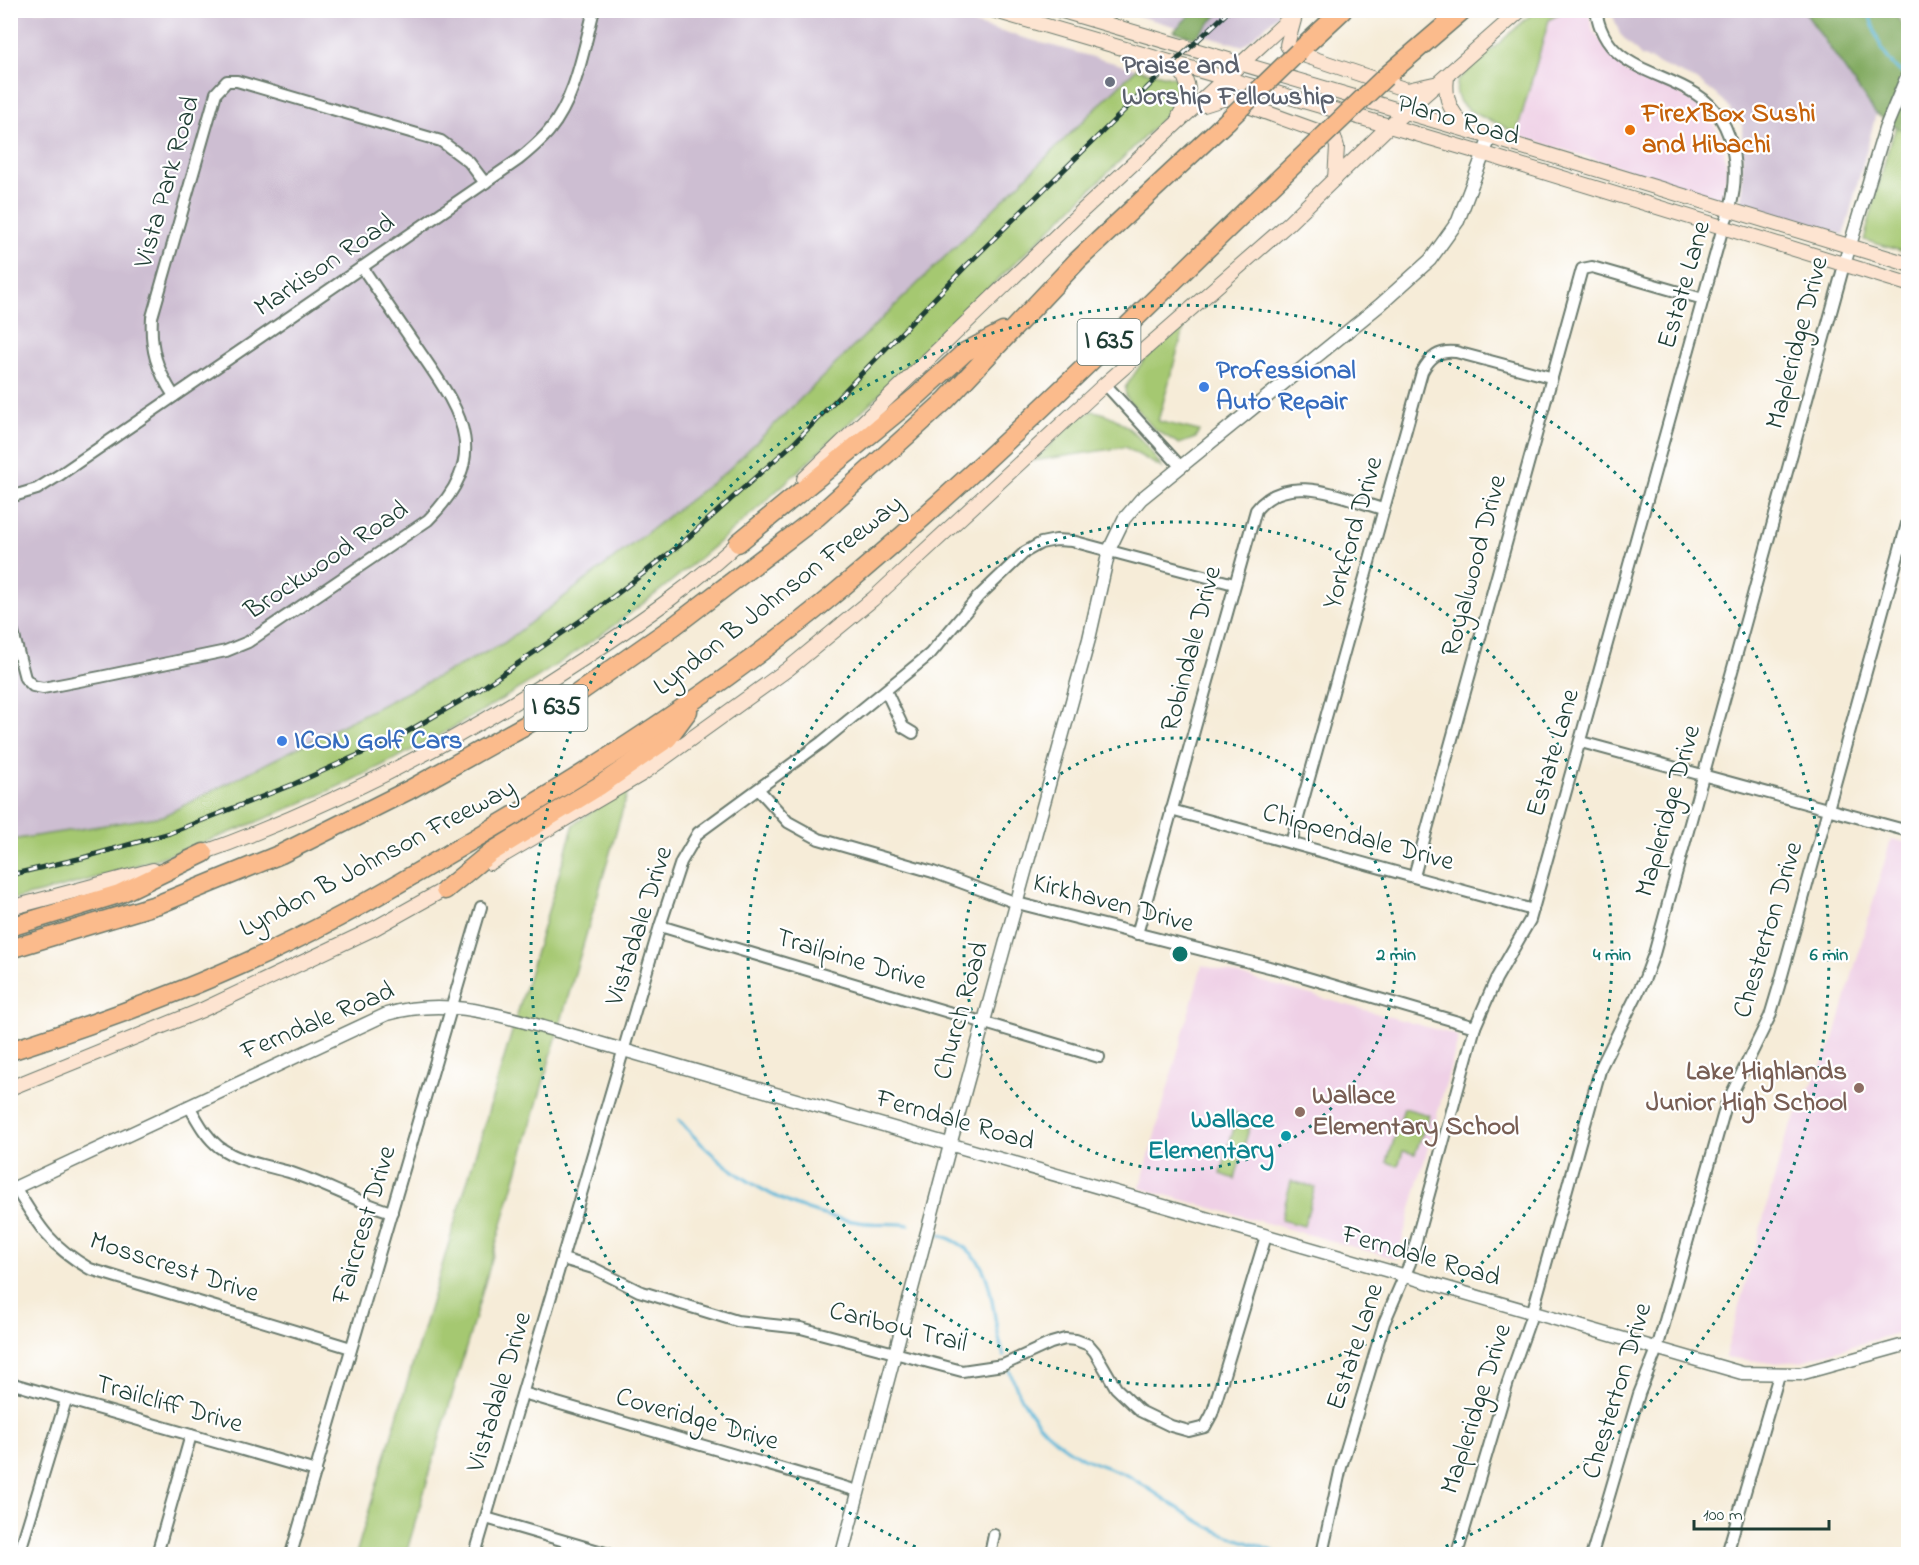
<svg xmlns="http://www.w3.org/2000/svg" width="1919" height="1565" viewBox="0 0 1919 1565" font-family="'Indie Flower',sans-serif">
  <rect width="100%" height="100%" fill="#fff"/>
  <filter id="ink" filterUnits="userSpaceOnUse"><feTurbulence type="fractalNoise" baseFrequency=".0167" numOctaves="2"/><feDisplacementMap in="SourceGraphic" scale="12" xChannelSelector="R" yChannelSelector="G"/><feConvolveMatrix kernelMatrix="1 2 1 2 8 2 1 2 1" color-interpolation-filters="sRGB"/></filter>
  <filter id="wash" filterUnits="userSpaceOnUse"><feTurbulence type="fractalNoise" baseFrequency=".008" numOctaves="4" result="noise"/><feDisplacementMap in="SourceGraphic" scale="24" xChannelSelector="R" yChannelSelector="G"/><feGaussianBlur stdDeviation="1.35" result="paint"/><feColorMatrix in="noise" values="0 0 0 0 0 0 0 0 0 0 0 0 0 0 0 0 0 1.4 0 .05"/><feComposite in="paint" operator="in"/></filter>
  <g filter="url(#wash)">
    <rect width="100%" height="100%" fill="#f6ecd8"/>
    <g fill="#efd0e6">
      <polygon points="1563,11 1588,11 1593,31 1624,71 1676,91 1705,111 1723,139 1727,173 1722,198 1516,135 1549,20"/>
      <polygon points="1891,839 1908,843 1908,1330 1801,1361 1772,1363 1725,1357 1786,1136 1834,1039"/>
      <polygon points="1202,965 1459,1036 1397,1259 1140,1188"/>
    </g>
    <g fill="#cdbed2">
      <polygon points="11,11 927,11 1136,69 727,471 504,643 163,816 11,840"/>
      <polygon points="1121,11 1282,11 1243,46"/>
      <polygon points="1611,11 1806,11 1876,114 1844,235 1742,204 1742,125 1723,100 1698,81 1641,56 1620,34"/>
    </g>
    <g fill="#a5c871" stroke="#628252" stroke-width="1.5">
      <path d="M1536,10L1563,11L1549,20L1516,135C1496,115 1447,117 1458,80Z"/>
      <path d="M1136,69L1180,79L1184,88L1177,104C1091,191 1002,275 914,361C813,458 714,555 599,636C422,760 221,851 11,900V840L163,816L504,643L727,471Z"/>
      <polygon points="1908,102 1908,253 1864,240 1890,142"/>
      <polygon points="1185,324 1158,421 1199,431 1196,438 1179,444 1154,429 1126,397 1125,388 1143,361"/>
      <path d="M1092,411C1121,414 1148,444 1162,468L1125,447L1033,461L1081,416Z"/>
      <polygon points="630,784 406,1554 356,1554 574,824"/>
      <polygon points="1404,1108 1429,1115 1415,1154 1403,1151 1398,1166 1387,1162"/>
      <polygon points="1228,1111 1252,1118 1235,1179 1221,1174 1235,1124 1226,1121"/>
      <polygon points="1291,1181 1315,1187 1304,1226 1281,1220"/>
    </g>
    <g fill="#84ac63" stroke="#52744c" stroke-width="1.5">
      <polygon points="1194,11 1222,11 1194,38 1174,31"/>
      <polygon points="1804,11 1892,11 1908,31 1908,134 1876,114"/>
    </g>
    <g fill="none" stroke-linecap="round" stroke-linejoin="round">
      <g stroke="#5ab6d8" stroke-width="3">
        <path d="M1868,10C1876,37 1882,58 1904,75"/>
        <path d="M679,1120C725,1174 788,1213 859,1222C875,1225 892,1222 909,1225"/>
        <path d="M935,1233C1003,1254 985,1302 1004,1356"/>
        <path d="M1009,1370C1025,1412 1043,1436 1083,1458C1098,1465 1115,1469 1130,1477C1159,1494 1185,1515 1215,1530C1235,1540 1258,1544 1279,1554"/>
      </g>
    </g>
  </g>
  <g filter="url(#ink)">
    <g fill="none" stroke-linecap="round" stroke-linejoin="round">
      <g stroke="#6a7a6d" stroke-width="14">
        <g id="minor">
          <polyline points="1105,384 1180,466"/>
          <path d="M174,396C157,370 150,349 152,317L216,93L227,81H237L441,141L469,162L485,183"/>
          <path d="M10,497L37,489L61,474L518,160C529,151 540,142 549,131C576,98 583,51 594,10"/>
          <path d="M10,621L25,678L33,686L43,688L100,677L226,651L248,642L428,520C490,458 465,417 422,355C402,326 382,297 362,267"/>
          <polyline points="886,691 903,727 913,733"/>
          <polyline points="1581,742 1908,831"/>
          <polyline points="759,790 788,822 819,839 933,872 1017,903 1281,970 1475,1027"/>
          <polyline points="1171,810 1533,910"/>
          <path d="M1291,843L1422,372C1430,357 1439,350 1456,352L1550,377"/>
          <polyline points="1414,876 1582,269 1592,267 1703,299"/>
          <polyline points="660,926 1099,1057"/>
          <path d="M1137,934L1256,510C1288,470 1343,498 1383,509"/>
          <path d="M189,1106C198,1121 205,1136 219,1147C240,1162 265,1165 289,1172C324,1183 356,1202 392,1212"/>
          <path d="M15,1187C39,1227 49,1245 90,1269L351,1348"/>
          <polyline points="563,1259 593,1268 639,1291 737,1321 801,1328 962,1371 1003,1365 1051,1343 1065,1339 1076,1340 1089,1345 1095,1352 1116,1388 1140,1411 1171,1426 1189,1431 1205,1427 1212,1414 1266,1236"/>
          <polyline points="10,1383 316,1471"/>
          <polyline points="523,1393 858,1491"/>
          <polyline points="486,1518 609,1554"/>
          <polyline points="19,1554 66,1400"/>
          <polyline points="157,1554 191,1435"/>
          <polyline points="291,1554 481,907"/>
          <polyline points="475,1554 660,926 681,862 698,833 822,742 930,654 978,597 1025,552 1041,543 1056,540 1072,541 1234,584"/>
          <polyline points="990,1554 994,1535"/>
          <path d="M1322,1554L1341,1467L1384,1323L1410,1263L1475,1027L1496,979L1530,920L1723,227C1743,184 1740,122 1696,94C1657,69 1604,68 1596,10"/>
          <polyline points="1457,1554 1508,1382 1532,1314 1601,1067 1645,978 1654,954 1844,265"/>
          <polyline points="1592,1554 1639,1394 1657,1349 1726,1105 1770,1016 1779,986 1908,520"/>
          <polyline points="1727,1554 1779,1375"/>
        </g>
      </g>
      <g stroke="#6a7a6d" stroke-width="15">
        <g id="tertiary">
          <polyline points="1844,265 1885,129 1908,74"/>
          <path d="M10,1190L387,1014C449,996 502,1016 561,1032L1742,1373L1800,1374L1908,1344"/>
          <polyline points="842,1554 950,1145 1089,639 1109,550 1124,519 1141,499 1380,305 1430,260 1458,221 1490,137"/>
        </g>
      </g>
      <g stroke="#6a7a6d" stroke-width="16">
        <g id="secondary">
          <polyline points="992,10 1485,154 1908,284"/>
          <polyline points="1059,10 1490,137 1908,264"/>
          <polyline points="1295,16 1287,45 1291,51 1407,90 1434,84"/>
          <path d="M1177,65C1191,84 1192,96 1179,116"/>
          <path d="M1447,77C1444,101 1451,111 1466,129"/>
          <polyline points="1204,105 1226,98 1334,137 1337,147 1335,179"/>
          <polyline points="804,479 1082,211 1299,10"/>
          <path d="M197,855C335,806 464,738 586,657C641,621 698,582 745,536"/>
          <polyline points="490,863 642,774 788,669 873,599 1105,384 1289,223 1389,126 1521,10"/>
          <polyline points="10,908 153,870"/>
          <polyline points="10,1088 202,1010 375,928 452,885"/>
        </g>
      </g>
      <g stroke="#6a7a6d" stroke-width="21">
        <g id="motorway">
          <polyline points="1298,52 1343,10"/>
          <polyline points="1385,77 1463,10"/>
          <polyline points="738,543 917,396 965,352 1003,332"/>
          <polyline points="445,890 490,853 599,786 668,738 688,711"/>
          <polyline points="10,927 119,894 204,853"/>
          <polyline points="10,949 159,904 281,854 409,790 558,707 674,626 817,517 946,400 1078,260 1227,121"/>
          <path d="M10,1051C122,1015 233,974 337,918C384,893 429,865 476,838C600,766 722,687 833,595C999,457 1151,301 1307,152"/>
        </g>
      </g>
      <use href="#minor" stroke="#fff" stroke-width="10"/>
      <use href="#tertiary" stroke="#fff" stroke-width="12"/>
      <use href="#secondary" stroke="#fde4d1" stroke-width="14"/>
      <use href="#motorway" stroke="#fbbb8c" stroke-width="18"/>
      <g stroke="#1f3d34" stroke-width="5">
        <polyline id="rail" points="10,875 82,858 170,833 294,784 400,736 479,690 596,610 680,545 796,441 966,266 1149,86 1230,10"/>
      </g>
      <use href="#rail" stroke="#fff" stroke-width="3" stroke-dasharray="9" stroke-linecap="butt"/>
      <g stroke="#6a7a6d" stroke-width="21" stroke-linecap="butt">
        <g id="motorway-bridge">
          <polyline points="1227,121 1298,52"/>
          <polyline points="1307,152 1385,77"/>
        </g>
      </g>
      <use href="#motorway-bridge" stroke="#fbbb8c" stroke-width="18"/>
    </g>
  </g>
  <g fill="none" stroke="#0f766e" stroke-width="3" stroke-dasharray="3 6">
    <circle cx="1180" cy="954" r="216"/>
    <circle cx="1180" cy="954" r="432"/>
    <path d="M932 1554A649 649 0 1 1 1428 1554"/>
  </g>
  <circle fill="#6b7280" stroke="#fff" stroke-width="2" cx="1110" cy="82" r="6"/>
  <circle fill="#e8710a" stroke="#fff" stroke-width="2" cx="1630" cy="130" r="6"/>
  <g fill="#3f7fe0" stroke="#fff" stroke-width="2">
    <circle cx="1204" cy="387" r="6"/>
    <circle cx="282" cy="741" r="6"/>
  </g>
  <g fill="#8d6e63" stroke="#fff" stroke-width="2">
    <circle cx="1859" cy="1088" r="6"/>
    <circle cx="1300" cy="1112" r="6"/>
  </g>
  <circle fill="#0f9aa8" stroke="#fff" stroke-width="2" cx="1286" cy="1136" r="6"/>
  <g text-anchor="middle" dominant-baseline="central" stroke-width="4.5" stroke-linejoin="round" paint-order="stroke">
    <g fill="#fff" stroke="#627771" stroke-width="1.5">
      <rect x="1077.5" y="319" width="63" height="46" rx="4.5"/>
      <rect x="524.5" y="685" width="63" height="46" rx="4.5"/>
    </g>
    <g font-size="26" font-weight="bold" fill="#1f3d34">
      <text x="1109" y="342">I 635</text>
      <text x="556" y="708">I 635</text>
    </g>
    <g font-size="27" font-weight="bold" fill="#5b616d" stroke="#fff" text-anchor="start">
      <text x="1122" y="66">Praise and<tspan x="1122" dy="31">Worship Fellowship</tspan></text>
    </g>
    <g font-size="27" font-weight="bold" fill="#c56008" stroke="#fff" text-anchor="start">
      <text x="1642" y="114">FireXBox Sushi<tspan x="1642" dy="31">and Hibachi</tspan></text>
    </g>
    <g font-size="27" fill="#1f3d34" stroke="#fff">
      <text transform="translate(1458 121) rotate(16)">Plano Road</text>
      <text transform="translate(168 182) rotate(-74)">Vista Park Road</text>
      <text transform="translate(325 266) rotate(-34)">Markison Road</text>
      <text transform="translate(1685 285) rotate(-74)">Estate Lane</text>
      <text transform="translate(1798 343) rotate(-75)">Mapleridge Drive</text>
      <text transform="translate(1354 533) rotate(-74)">Yorkford Drive</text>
      <text transform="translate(327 561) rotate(-34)">Brockwood Road</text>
      <text transform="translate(1475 566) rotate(-75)">Royalwood Drive</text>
      <text transform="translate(779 596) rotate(-38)">Lyndon B Johnson Freeway</text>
      <text transform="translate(1192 649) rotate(-75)">Robindale Drive</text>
      <text transform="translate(1554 753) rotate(-74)">Estate Lane</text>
      <text transform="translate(1669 811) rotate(-74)">Mapleridge Drive</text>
      <text transform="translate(1358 838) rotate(15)">Chippendale Drive</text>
      <text transform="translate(378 859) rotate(-28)">Lyndon B Johnson Freeway</text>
      <text transform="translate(1113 904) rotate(15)">Kirkhaven Drive</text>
      <text transform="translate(640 926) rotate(-72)">Vistadale Drive</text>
      <text transform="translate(1769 930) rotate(-73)">Chesterton Drive</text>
      <text transform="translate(851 960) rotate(17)">Trailpine Drive</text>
      <text transform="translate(962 1011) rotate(-74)">Church Road</text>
      <text transform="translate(318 1022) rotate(-23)">Ferndale Road</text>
      <text transform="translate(955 1121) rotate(16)">Ferndale Road</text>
      <text transform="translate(365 1225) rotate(-73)">Faircrest Drive</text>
      <text transform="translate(1421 1257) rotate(16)">Ferndale Road</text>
      <text transform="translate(174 1268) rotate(18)">Mosscrest Drive</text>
      <text transform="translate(898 1328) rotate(14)">Caribou Trail</text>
      <text transform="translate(1356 1347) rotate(-72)">Estate Lane</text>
      <text transform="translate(1618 1391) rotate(-73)">Chesterton Drive</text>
      <text transform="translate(500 1392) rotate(-73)">Vistadale Drive</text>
      <text transform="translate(169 1405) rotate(16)">Trailcliff Drive</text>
      <text transform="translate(1477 1409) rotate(-72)">Mapleridge Drive</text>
      <text transform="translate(697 1420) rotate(16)">Coveridge Drive</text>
    </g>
    <g font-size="27" font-weight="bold" fill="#366cbe" stroke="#fff" text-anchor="start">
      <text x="1216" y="371">Professional<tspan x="1216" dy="31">Auto Repair</tspan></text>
      <text x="294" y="741">ICON Golf Cars</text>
    </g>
    <g font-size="27" font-weight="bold" fill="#785e54" stroke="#fff" text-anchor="end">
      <text x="1847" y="1072">Lake Highlands<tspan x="1847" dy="31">Junior High School</tspan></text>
      <text x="1312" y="1096" text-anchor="start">Wallace<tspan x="1312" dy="31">Elementary School</tspan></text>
    </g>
    <g font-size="27" font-weight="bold" fill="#0d838f" stroke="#fff" text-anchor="end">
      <text x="1274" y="1120">Wallace<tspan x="1274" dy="31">Elementary</tspan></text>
    </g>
  </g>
  <circle cx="1180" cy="954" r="9" fill="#0f766e" stroke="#fff" stroke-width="3"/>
  <g font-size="18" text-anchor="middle" font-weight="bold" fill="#0f766e" stroke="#fff" stroke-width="4.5" stroke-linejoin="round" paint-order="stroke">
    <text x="1396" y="960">2 min</text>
    <text x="1612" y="960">4 min</text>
    <text x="1829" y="960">6 min</text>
  </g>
  <rect width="1919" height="1565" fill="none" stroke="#fff" stroke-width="36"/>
  <path d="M1694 1520v9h135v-9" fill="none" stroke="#1f3d34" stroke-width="3"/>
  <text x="1703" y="1520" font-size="18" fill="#1f3d34" stroke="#ffffff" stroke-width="4.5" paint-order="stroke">100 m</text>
</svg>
